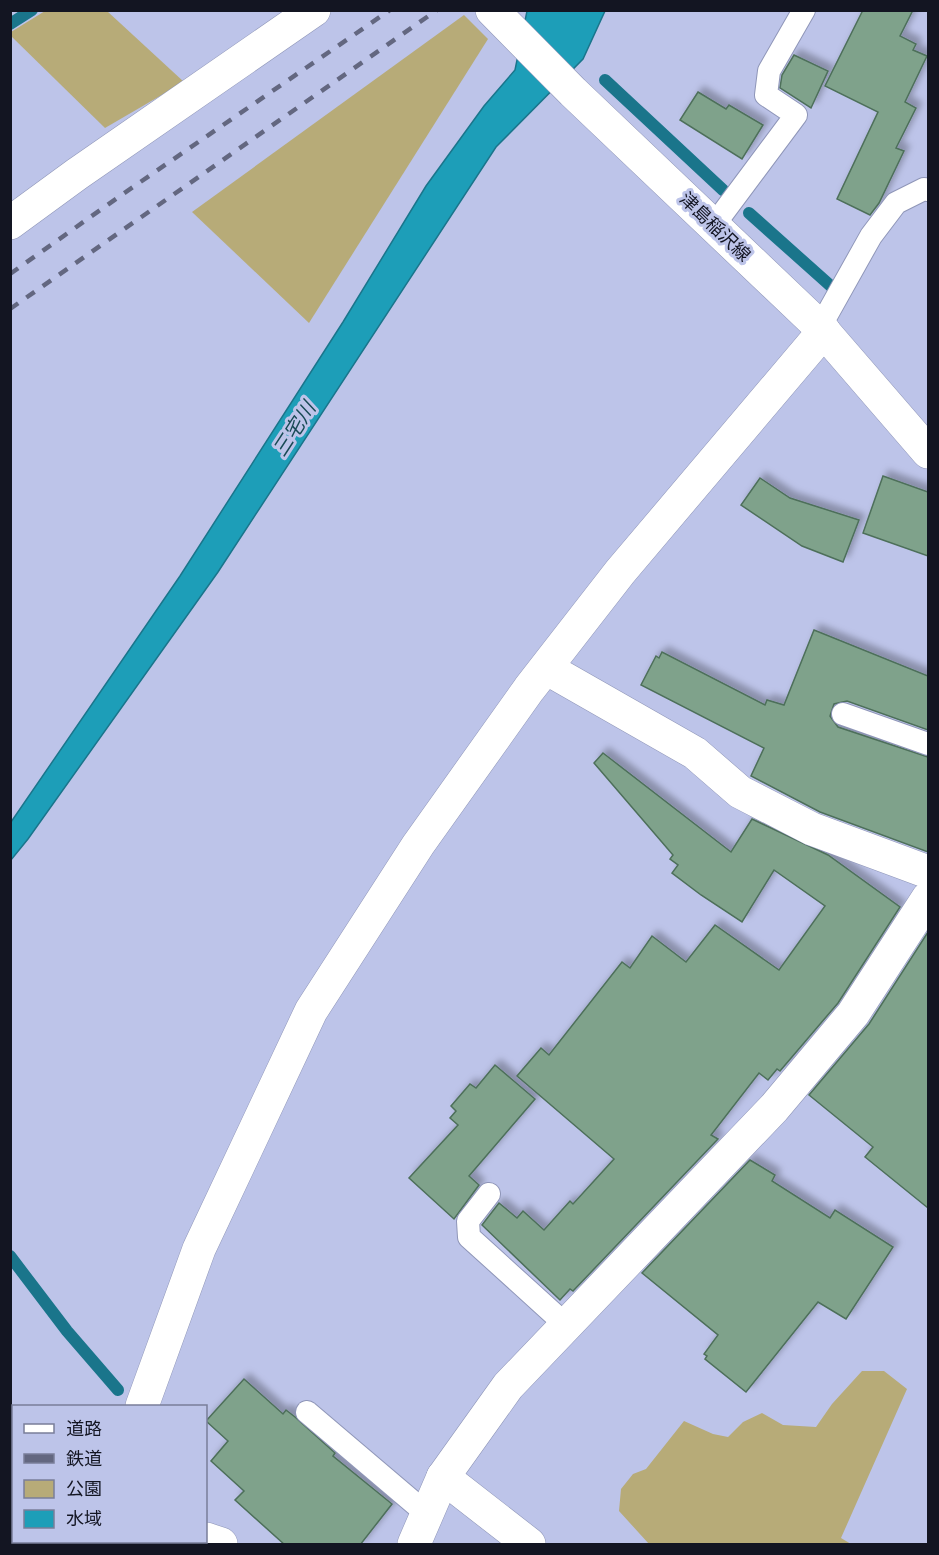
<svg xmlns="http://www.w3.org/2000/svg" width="939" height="1555" viewBox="0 0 939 1555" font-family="Rubik,'Noto Sans JP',sans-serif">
  <defs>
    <filter id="shadow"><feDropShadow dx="5.5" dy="-5.5" stdDeviation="3" flood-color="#0004"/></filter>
  </defs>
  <rect width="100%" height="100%" fill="#bdc4e9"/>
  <g fill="#b7ab78">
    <polygon points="45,11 107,11 184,82 105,128 11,36 11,32"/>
    <polygon points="464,15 488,39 309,323 192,212"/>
    <polygon points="862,1371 884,1371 907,1389 841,1538 851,1544 649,1544 619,1511 621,1489 633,1474 646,1469 684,1421 713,1434 728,1437 743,1422 762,1413 783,1425 816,1427 832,1404"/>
  </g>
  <polygon fill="#1d9eb8" stroke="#1a758b" stroke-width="1.5" points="527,11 605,11 583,59 496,147 218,572 28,839 11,860 11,822 180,576 343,322 426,186 484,106 515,70"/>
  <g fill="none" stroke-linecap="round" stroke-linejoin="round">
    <g stroke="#1a758b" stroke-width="12">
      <polyline points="10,24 32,10"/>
      <polyline points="605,80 723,190"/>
      <polyline points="749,213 833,288"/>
      <polyline points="10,1256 67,1331 118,1390"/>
    </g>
  </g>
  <g fill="#7fa28b" stroke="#4d6f5a" stroke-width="1.5" filter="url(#shadow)">
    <polygon points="863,10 913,10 900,36 916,44 913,50 927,56 905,102 916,108 896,148 904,151 879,203 870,215 837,199 878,112 825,86"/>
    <polygon points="794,55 828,71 811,108 780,88 782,75"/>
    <polygon points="698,92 726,109 729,105 763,125 742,159 680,120"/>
    <polygon points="883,476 928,492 928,556 863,533"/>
    <polygon points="760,478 790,498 859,520 843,562 802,546 741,505"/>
    <polygon points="814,630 928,676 928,730 847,701 834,704 830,716 838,727 928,757 928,852 820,812 751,776 764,748 641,685 656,656 659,658 662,652 765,705 767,700 784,705"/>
    <polygon points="603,753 731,852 752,819 828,855 900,907 838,1003 780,1071 777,1069 768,1080 759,1073 711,1135 718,1139 573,1291 570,1289 560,1300 482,1225 499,1203 517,1218 523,1211 544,1230 570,1201 573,1204 614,1159 517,1076 541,1048 549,1055 622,962 630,968 652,936 686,962 715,925 779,970 825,906 774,870 742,922 701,895 672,873 678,865 670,859 673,855 594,763"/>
    <polygon points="928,932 928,1208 865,1157 873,1147 809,1095 869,1024"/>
    <polygon points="495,1065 535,1099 469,1176 479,1185 454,1219 409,1178 458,1125 450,1118 456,1111 451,1106 470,1084 476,1088"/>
    <polygon points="750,1160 775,1175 772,1181 830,1218 835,1210 893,1247 846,1319 818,1302 746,1392 705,1359 707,1356 704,1354 718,1335 642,1273"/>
    <polygon points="244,1379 283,1414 286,1410 295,1417 335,1453 333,1456 392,1504 360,1545 285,1545 235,1500 244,1491 211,1461 228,1441 206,1421"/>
  </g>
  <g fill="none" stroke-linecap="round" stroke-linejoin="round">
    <g stroke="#8f96b8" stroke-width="24">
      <g id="lane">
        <polyline points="714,225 796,115 766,95 769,71 804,10"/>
        <polyline points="820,327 871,236 896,203 924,189 928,190"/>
        <polyline points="843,714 928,744"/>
        <polyline points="489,1194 468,1221 469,1237 566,1325"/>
        <polyline points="307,1412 427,1514"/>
      </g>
    </g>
    <g stroke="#8f96b8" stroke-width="34">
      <g id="street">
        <polyline points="546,668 695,753 740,792 812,829 928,872"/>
        <polyline points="443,1477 529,1544"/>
        <polyline points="206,1539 221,1544"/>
        <polyline points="414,1544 443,1477 508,1386 774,1108 853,1014 928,898"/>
      </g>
    </g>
    <g stroke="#8f96b8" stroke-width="34">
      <g id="secondary">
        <polyline points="492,10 573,92 820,327 928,452"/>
        <polyline points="10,223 77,174 314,10"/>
        <polyline points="142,1406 199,1249 311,1011 418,845 529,689 620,572 824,331"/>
        <polyline points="99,1544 99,1542"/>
      </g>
    </g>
    <use href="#lane" stroke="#fff" stroke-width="22"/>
    <use href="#street" stroke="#fff" stroke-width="33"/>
    <use href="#secondary" stroke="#fff" stroke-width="33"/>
    <g stroke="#636780" stroke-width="4.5" stroke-dasharray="10 10" stroke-linecap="butt">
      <polyline points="10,274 120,196 390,10"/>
      <polyline points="10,309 437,10"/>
    </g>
  </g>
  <g text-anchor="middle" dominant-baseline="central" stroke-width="6" stroke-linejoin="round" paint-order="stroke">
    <g font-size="18" fill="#131522" stroke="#bdc4e9">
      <text transform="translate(715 227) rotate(44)">津島稲沢線</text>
    </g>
    <g font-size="20" font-style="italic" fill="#184a55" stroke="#bdc4e9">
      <text transform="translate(294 429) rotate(-57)">三宅川</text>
    </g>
  </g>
  <rect width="939" height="1555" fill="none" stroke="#131522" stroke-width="24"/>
  <rect x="12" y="1405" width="195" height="138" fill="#bdc4e9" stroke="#797e99" stroke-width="1.5"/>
  <rect x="24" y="1424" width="30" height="9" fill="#ffffff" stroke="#797e99" stroke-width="1.5"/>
  <text x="66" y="1435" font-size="18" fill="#131522">道路</text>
  <rect x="24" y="1454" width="30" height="9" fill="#636780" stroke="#797e99" stroke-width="1.5"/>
  <text x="66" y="1465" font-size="18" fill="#131522">鉄道</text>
  <rect x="24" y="1480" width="30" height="18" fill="#b7ab78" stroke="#797e99" stroke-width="1.5"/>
  <text x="66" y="1495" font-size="18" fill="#131522">公園</text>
  <rect x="24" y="1510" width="30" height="18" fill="#1d9eb8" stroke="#797e99" stroke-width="1.5"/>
  <text x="66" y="1525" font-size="18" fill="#131522">水域</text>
</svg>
